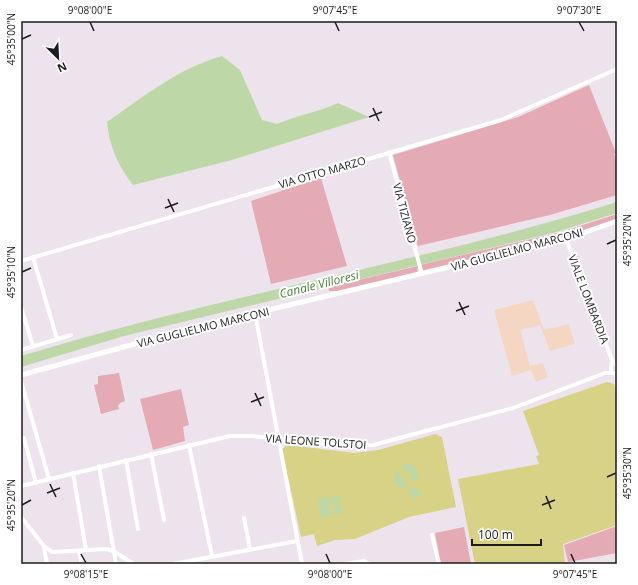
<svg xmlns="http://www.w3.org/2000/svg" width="638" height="585" viewBox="0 0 638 585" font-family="'Open Sans',sans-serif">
  <rect width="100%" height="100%" fill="#ede3ed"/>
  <g fill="#e4abb5">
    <path d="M589,85L616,153L614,154C619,165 617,182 617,195L550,215L418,246L393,155L518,117Z"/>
    <polygon points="321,178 347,266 271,284 251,201"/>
    <polygon points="617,214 617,219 556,239 423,271 420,265 561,232"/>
    <polygon points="418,266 417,273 338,291 329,291 328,287"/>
    <polygon points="119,373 125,401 120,403 118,406 119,409 101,414 94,385 98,384 98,376"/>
    <polygon points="181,389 189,425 183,427 185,441 153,450 140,399"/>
    <polygon points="617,526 617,553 568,562 564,545"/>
    <polygon points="464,527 471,564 441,564 435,533"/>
  </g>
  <polygon fill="#f5d6c2" points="533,300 544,330 569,324 575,344 550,351 540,325 520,330 530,366 543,363 548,377 536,382 531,370 512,376 494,310"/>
  <g fill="#d7d285">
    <polygon points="607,382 614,384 617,393 617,525 563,544 565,564 475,564 458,479 539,464 536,456 539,455 523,411"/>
    <polygon points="436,434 442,437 456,507 409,517 355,539 335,540 317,546 314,534 301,537 282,449 288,445 355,453 378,450"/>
  </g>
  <g fill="#bdd8a6">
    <path d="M222,56L240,70L262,120L277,124C297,115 319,112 338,103L369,117L232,160L133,185C118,166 109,145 107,122C143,97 179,68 222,56Z"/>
    <path d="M617,202V213L553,233L124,336L21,367V356C217,296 421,263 617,202Z"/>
    <path d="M408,463C417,466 421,474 416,482L410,480V472L403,469V464Z"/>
    <polygon points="395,471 398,472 407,484 406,488 403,488 395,483 394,475"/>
    <polygon points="414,486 421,495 414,500 408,491"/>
    <circle cx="336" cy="500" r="4.5"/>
    <polygon points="329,497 332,515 321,518 317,499"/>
    <circle cx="338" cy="510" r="4.5"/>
  </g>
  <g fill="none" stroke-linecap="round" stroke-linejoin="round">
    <g stroke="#fff" stroke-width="4">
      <polyline points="389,152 422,274"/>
      <polyline points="566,239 612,360 616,365"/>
      <polyline points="33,257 57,339"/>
      <polyline points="21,261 501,120 617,69"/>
      <polyline points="21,307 33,346"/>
      <polyline points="255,313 302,564"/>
      <polyline points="21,350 71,335"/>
      <polyline points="612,360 611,371 617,376"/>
      <polyline points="21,381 49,479"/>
      <polyline points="24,438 36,483"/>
      <polyline points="189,445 212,556"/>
      <polyline points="151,454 164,520"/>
      <polyline points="126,460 138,529"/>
      <polyline points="99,466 116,564"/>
      <polyline points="73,473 86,550"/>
      <polyline points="21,486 230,436 252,436 350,446 373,445 513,408 605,373 613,373"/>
      <polyline points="21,517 44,546 52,552 106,549 113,551 134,564"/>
      <polyline points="244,518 250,549"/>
      <polyline points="432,535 439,564"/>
      <polyline points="44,547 47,564"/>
      <polyline points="79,551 82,564"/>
      <polyline points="173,564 297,541"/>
      <polyline points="345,564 364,561 369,564"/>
    </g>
    <polyline stroke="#fff" stroke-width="5" points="21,375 197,327 566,239 617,221"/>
  </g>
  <path fill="none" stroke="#1c1c1c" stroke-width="1.5" d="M90,22L94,31M335,22L339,31M579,22L584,31M22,39L31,35M373,108L379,121M369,117L382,112M168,199L174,212M165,208L178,203M607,244L616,240M22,272L31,268M459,302L465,315M456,311L469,306M255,393L261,406M251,402L264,397M607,477L616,473M50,484L56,497M47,493L60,488M546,496L551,509M22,505L31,500M542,505L555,500M81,554L86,563M326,554L330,563M571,554L575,563"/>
  <g text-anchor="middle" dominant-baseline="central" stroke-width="4" stroke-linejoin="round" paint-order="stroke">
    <g font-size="11" fill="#1c1c1c" stroke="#fff">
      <text transform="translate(322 172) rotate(-16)">VIA OTTO MARZO</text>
      <text transform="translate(405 213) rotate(75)">VIA TIZIANO</text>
      <text transform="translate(517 249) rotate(-15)">VIA GUGLIELMO MARCONI</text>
      <text transform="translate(589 299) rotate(69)">VIALE LOMBARDIA</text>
      <text transform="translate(203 327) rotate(-14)">VIA GUGLIELMO MARCONI</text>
      <text transform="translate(316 441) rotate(4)">VIA LEONE TOLSTOI</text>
    </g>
    <g font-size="12" font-style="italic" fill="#4c8040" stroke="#fff">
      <text transform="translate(319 284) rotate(-14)">Canale Villoresi</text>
    </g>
  </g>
  <rect width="638" height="585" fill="none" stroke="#ffffff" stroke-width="44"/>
  <g transform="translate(58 58) rotate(156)" stroke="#ffffff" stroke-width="3" paint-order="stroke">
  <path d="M0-3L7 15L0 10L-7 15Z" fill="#1c1c1c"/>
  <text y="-6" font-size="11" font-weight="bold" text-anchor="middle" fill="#1c1c1c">N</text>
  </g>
  <path d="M472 539v6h69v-6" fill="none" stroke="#1c1c1c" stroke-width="2"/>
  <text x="478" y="539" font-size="12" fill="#1c1c1c" stroke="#ffffff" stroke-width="3" paint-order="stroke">100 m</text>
  <rect x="22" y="22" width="594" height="541" fill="none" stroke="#1c1c1c" stroke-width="1.5"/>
  <g font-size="10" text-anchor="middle" fill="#1c1c1c">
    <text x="90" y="14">9°08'00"E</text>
    <text x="335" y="14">9°07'45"E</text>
    <text x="579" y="14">9°07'30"E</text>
    <text transform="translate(11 39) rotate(-90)" y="4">45°35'00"N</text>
    <text transform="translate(627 240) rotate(-90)" y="4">45°35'20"N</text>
    <text transform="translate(11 272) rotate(-90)" y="4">45°35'10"N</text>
    <text transform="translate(627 473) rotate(-90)" y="4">45°35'30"N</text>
    <text transform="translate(11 505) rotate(-90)" y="4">45°35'20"N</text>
    <text x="86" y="578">9°08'15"E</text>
    <text x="330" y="578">9°08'00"E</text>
    <text x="575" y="578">9°07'45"E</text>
  </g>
</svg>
